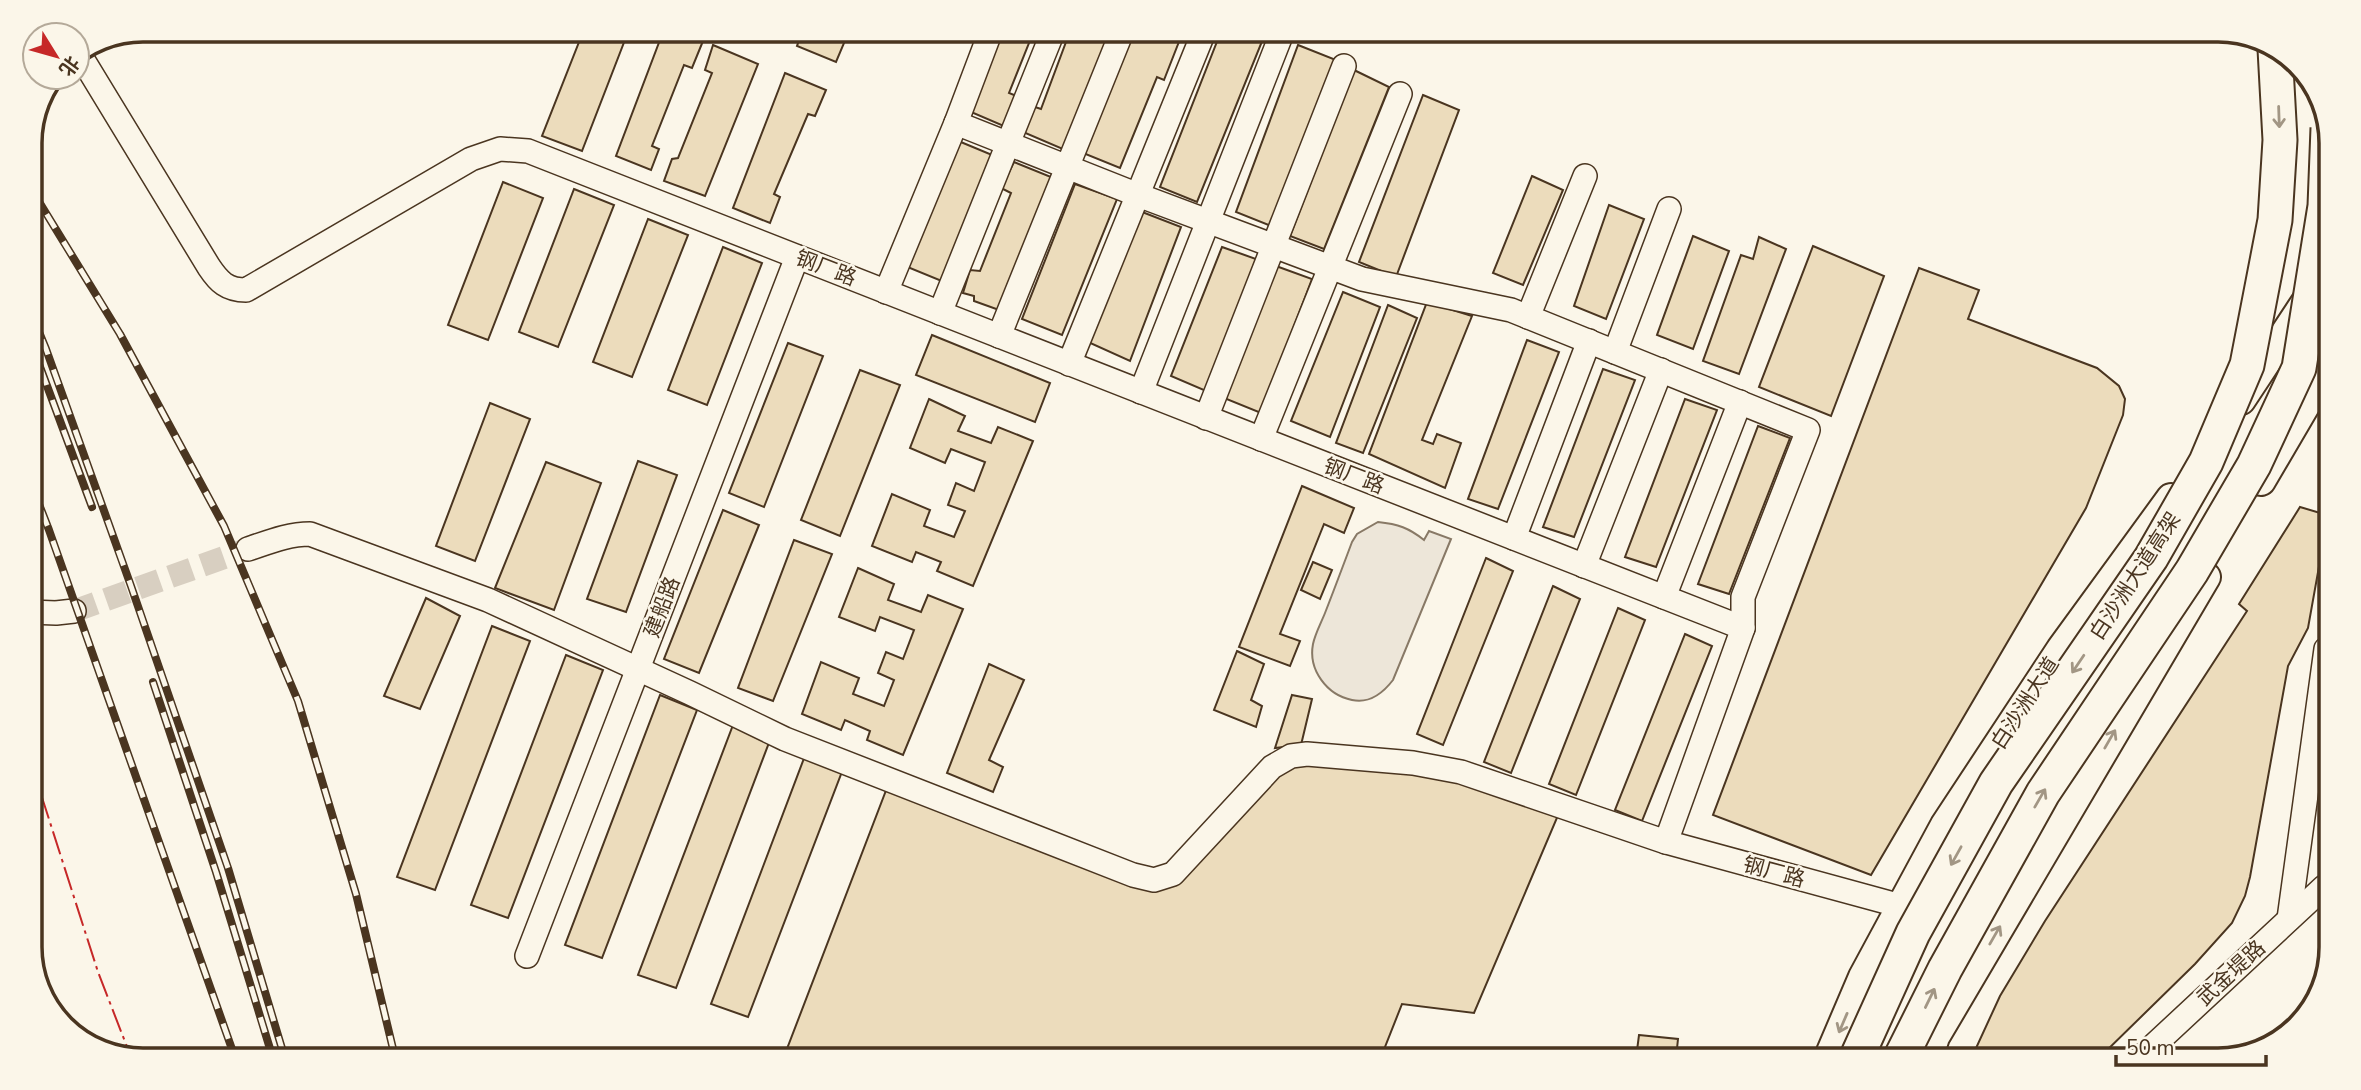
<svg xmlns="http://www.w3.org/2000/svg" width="2361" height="1090" viewBox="0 0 2361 1090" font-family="'Nunito Sans','Noto Sans SC',sans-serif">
  <rect width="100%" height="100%" fill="#fbf6e9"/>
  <path fill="#ede6d9" stroke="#887966" stroke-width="2" d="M1378,522C1398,524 1409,528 1424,540L1429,531L1451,539L1393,680C1383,693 1370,704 1352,700C1327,695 1308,670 1313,644C1315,634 1321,623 1325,613C1334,590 1343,566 1352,542L1357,534Z"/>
  <g fill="#ecdcbc" stroke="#4a3520" stroke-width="2">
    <polygon points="583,32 628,32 582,151 542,136"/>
    <polygon points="663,32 678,32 703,41 692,68 684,65 652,146 659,149 651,170 616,156"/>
    <polygon points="802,32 837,33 847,36 836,62 797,46"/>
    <polygon points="1002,33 1033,33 1009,93 1019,97 1006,127 971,112"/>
    <polygon points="1069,34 1110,34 1065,150 1023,132 1032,106 1041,109"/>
    <polygon points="1131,34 1182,34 1164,80 1157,77 1120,168 1083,153"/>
    <polygon points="1220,34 1265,34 1197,202 1160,187"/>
    <polygon points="713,45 758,64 705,196 664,181 672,159 678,158 712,73 705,70"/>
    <polygon points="1298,45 1336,60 1271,226 1236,212"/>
    <polygon points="1354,70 1389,87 1324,249 1290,236"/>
    <polygon points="785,73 826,90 815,116 808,114 774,194 780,197 770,223 733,208"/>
    <polygon points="1423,95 1459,110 1396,277 1359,262"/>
    <polygon points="956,140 997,157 944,282 905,266"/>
    <polygon points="1014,162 1051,177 999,310 974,301 974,296 963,293 970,270 980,271 1011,193 1001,188"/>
    <polygon points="1532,176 1563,190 1523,285 1493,273"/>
    <polygon points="503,182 543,198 488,340 448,325"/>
    <polygon points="1075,184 1117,199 1062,335 1022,319"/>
    <polygon points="574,189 614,205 558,347 519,332"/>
    <polygon points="1609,205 1644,219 1606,319 1574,306"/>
    <polygon points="1137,210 1181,227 1130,361 1088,342"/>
    <polygon points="648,219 688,235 632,377 593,362"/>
    <polygon points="1693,236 1729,251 1693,349 1657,335"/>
    <polygon points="1759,237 1786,249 1739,374 1703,361 1741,255 1753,259"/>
    <polygon points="1813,246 1884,276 1831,416 1759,387"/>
    <polygon points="723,247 762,263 707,405 668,390"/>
    <polygon points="1222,247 1256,259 1206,391 1171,376"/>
    <polygon points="1276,266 1312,279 1261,413 1224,398"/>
    <polygon points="1919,268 1979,290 1968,319 2097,368 2119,386 2125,399 2123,415 2086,508 1871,875 1713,815"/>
    <polygon points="1343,292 1380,307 1330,437 1291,421"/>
    <polygon points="1427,302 1472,316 1422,440 1433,444 1437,434 1461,443 1445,488 1369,454"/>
    <polygon points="1388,305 1417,318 1363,453 1336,443"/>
    <polygon points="932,335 1050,383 1035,422 916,375"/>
    <polygon points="1527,340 1559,352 1498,509 1468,499"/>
    <polygon points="788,343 823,356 764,507 729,493"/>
    <polygon points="1603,369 1635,380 1574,537 1543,527"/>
    <polygon points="860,370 900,385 840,536 801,520"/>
    <polygon points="929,399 965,416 958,431 991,443 998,427 1033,441 973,586 937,571 941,562 916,552 912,562 872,546 892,494 930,510 924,526 954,537 965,511 948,505 956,483 974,491 985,462 951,449 945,463 910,448"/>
    <polygon points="1685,399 1717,410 1656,567 1625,557"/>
    <polygon points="490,403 530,419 475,561 436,546"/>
    <polygon points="1758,426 1790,438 1729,594 1698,584"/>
    <polygon points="638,461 677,475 626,612 587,599"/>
    <polygon points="546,462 601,483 554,610 495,588"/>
    <polygon points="1302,486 1354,508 1344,533 1324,524 1280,634 1300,641 1290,666 1239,647"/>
    <polygon points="2300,507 2327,515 2327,522 2308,628 2288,666 2250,877 2245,896 2232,923 2195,964 2097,1060 1971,1059 2000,996 2045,921 2247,611 2239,604"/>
    <polygon points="723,510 759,525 699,673 664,659"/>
    <polygon points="794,540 832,554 773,701 738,688"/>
    <polygon points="1486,558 1513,571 1443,745 1417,734"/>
    <polygon points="1313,562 1332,570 1320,599 1301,590"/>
    <polygon points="858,568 894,584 888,600 921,612 928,595 963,609 903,755 867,740 870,731 845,720 841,730 802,714 821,662 859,678 853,694 884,706 894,680 878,673 886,652 903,659 914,630 880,617 875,631 839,617"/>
    <polygon points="1553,586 1580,599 1511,773 1484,762"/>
    <polygon points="426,598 460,616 420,709 384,696"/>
    <polygon points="1618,608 1645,620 1576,795 1549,784"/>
    <polygon points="492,626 530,641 435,890 397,877"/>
    <polygon points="1685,634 1712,646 1642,821 1615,810"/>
    <polygon points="1237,651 1264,664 1251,700 1262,706 1256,727 1214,710"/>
    <polygon points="566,655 603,670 508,918 471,905"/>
    <polygon points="989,664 1024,680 989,760 1003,767 993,792 947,773"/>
    <polygon points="660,695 697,710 602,958 565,945"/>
    <polygon points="1292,695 1312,699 1301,745 1275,748"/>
    <polygon points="733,725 770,740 676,988 638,975"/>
    <polygon points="806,753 843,769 748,1017 711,1004"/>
    <polygon points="1291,756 1413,763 1562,806 1474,1013 1402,1004 1381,1057 785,1054 890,780 1154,880"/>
    <polygon points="1639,1035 1678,1039 1676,1058 1636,1058"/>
  </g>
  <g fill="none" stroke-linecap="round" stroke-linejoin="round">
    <polyline stroke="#d8cfc1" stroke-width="23" stroke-dasharray="23 11" stroke-linecap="butt" points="74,611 248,549"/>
    <g stroke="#4a3520" stroke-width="26">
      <g id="minor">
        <path d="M80,55L209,267C219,282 227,290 246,290L471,159L500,149L528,151L1743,628L1666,842L1901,906"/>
        <polyline points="956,123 1138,195 1362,279 1511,310 1808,430 1743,597 1743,628"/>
        <polyline points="886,292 956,123 990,33"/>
        <polyline points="940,313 1052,34"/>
        <polyline points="1528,317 1585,176"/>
        <polyline points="999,336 1121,34"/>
        <polyline points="1615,352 1669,209"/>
        <polyline points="1069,364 1203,34"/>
        <polyline points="1141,392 1280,38"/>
        <polyline points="1206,418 1344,66"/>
        <polyline points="1261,439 1400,94"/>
        <polyline points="1514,538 1589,341"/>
        <path d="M248,549C269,542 288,534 310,534L488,600L690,693L785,739L1133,875L1154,880L1173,874L1272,767L1291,756L1307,754L1413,763L1461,772L1666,842"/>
        <polyline points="1584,566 1661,370"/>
        <polyline points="1664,597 1740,402"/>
        <polyline points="30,612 56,613 74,611"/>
        <polyline points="2289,919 2326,649"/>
        <polyline points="527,956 797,257"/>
        <polyline points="2138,1060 2324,887"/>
      </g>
    </g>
    <g stroke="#4a3520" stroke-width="32">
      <g id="major">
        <polyline points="2241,400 2309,297"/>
        <polyline points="2261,481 2329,365"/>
        <polyline points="1828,1059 1863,977 1945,825 2061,649 2171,498"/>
        <polyline points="1928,1059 1935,1037 2206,577"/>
      </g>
    </g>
    <use href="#minor" stroke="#fbf6e9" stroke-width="23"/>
    <use href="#major" stroke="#fbf6e9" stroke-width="28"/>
    <g stroke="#4a3520" stroke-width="8">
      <g id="rail">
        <polyline points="30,187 120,334 224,526 298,701 356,894 394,1053"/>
        <polyline points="30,310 46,349 131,586 228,868 283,1052"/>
        <polyline points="30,340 92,507"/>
        <polyline points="30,481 49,530 233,1052"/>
        <polyline points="153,682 216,872 271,1052"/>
      </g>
    </g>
    <use href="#rail" stroke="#fbf6e9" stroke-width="5" stroke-dasharray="16" stroke-linecap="butt"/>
    <g stroke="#4a3520" stroke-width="37" stroke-linecap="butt">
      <g id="highway-bridge">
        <polyline points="1856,1059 1913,933 1996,783 2151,558 2206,462 2247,365 2275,220 2280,140 2275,49"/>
        <polyline points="1900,1059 1945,969 2043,793 2192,571 2254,465 2299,368 2325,206 2328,128"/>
      </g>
    </g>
    <use href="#highway-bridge" stroke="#fbf6e9" stroke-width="33"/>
    <polyline stroke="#c62828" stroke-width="2" stroke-dasharray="24 5 3.5 5" stroke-linecap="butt" points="30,760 98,972 129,1052"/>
  </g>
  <defs><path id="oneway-shaft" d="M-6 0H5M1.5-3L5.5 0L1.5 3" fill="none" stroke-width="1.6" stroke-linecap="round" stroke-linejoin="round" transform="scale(1.75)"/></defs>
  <g stroke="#a29684">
    <use href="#oneway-shaft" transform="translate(2279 117) rotate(88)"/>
    <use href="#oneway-shaft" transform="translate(2078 664) rotate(124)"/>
    <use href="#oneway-shaft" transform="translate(2110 739) rotate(-60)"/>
    <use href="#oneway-shaft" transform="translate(2040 798) rotate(-60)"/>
    <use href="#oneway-shaft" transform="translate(1956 856) rotate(119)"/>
    <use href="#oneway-shaft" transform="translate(1995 935) rotate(-60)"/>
    <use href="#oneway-shaft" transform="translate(1930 998) rotate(-64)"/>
    <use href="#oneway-shaft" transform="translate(1843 1023) rotate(113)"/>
  </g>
  <g text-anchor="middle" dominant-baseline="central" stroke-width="5" stroke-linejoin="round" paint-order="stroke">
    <g font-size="21" fill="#4a3520" stroke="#fbf6e9">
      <text transform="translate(826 268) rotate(21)">钢厂路</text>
      <text transform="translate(1354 476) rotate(21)">钢厂路</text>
      <text transform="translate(2135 576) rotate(-57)">白沙洲大道高架</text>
      <text transform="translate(662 607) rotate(-69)">建船路</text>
      <text transform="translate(2025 703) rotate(-57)">白沙洲大道</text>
      <text transform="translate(1774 872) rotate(15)">钢厂路</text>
      <text transform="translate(2231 973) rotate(-43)">武金堤路</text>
    </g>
  </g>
  <path d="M0 0H2361V1090H0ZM143 42H2218A101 101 0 0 1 2319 143V947A101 101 0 0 1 2218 1048H143A101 101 0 0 1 42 947V143A101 101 0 0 1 143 42Z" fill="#fbf6e9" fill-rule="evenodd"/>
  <path fill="none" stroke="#4a3520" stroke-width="3.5" d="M143 42H2218A101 101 0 0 1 2319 143V947A101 101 0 0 1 2218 1048H143A101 101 0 0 1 42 947V143A101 101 0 0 1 143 42Z"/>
  <g transform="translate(56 56) rotate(127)"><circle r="33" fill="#fbf6e9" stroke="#b4a999" stroke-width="2"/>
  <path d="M0-5L12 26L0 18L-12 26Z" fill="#c62828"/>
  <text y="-10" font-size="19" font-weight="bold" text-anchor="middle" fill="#4a3520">北</text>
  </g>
  <path d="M2116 1055v10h150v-10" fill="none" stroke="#4a3520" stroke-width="3.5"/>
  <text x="2126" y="1055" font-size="21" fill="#4a3520" stroke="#fbf6e9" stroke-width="5" paint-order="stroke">50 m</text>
</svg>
